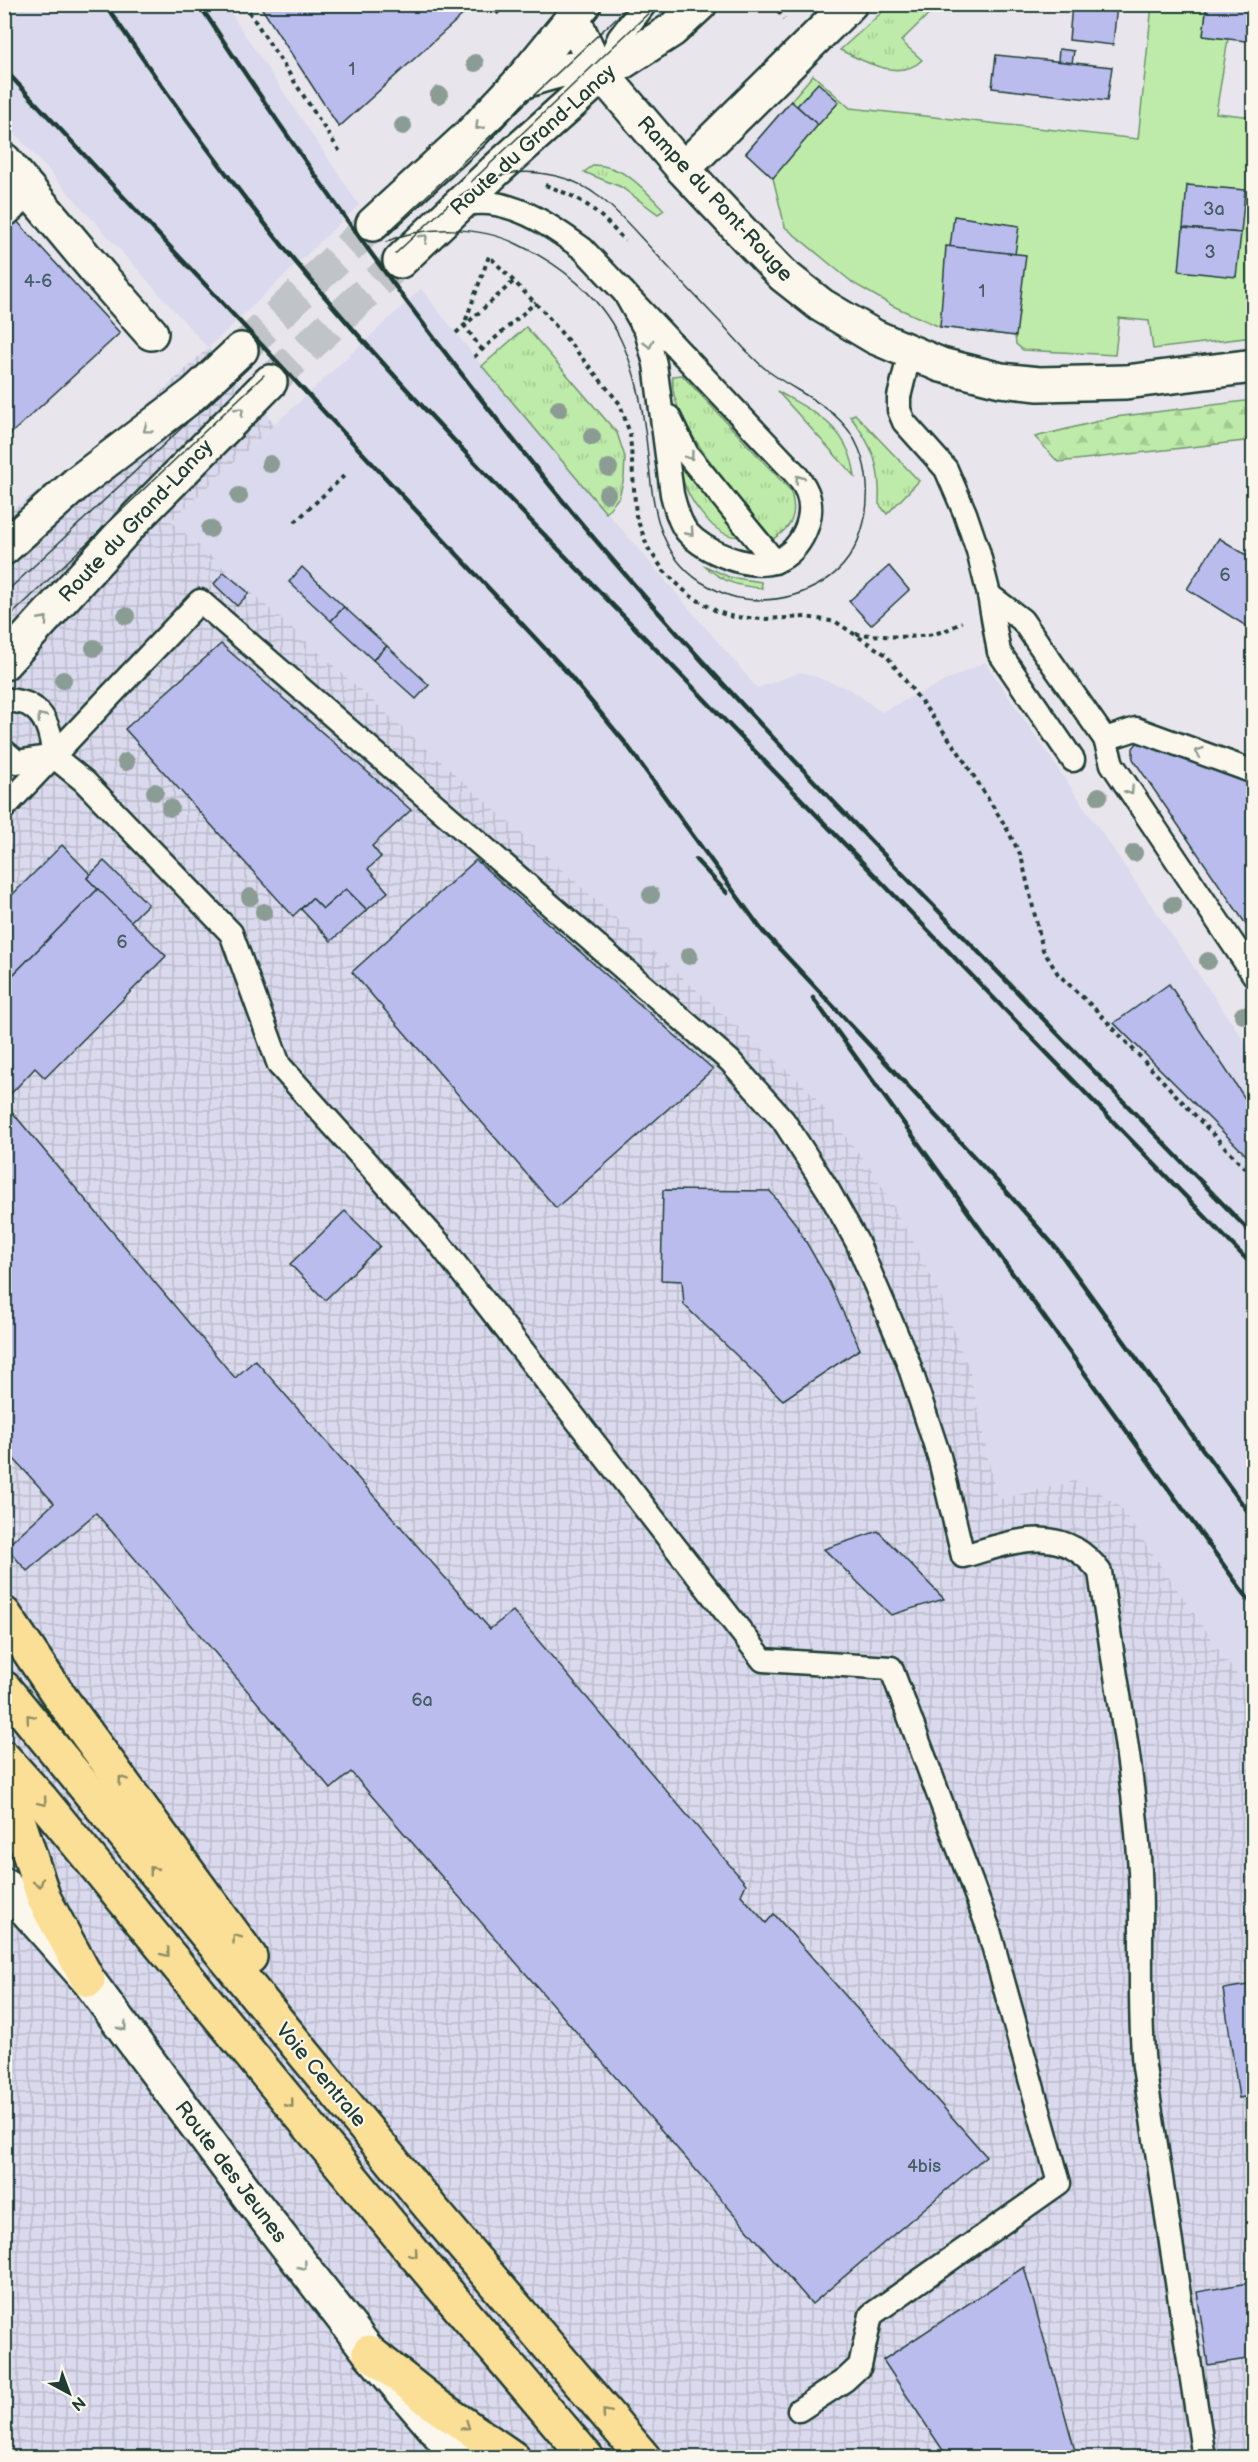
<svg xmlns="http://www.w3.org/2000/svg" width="1258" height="2462" viewBox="0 0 1258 2462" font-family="'Balsamiq Sans',sans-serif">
  <defs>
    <pattern id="industrial-grid" width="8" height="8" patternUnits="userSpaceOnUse" patternTransform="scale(1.5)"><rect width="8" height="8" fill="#dad9ed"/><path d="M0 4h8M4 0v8" fill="none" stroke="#bbc"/></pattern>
    <pattern id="grass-tufts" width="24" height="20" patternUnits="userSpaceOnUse" patternTransform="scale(1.5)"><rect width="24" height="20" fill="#beeba9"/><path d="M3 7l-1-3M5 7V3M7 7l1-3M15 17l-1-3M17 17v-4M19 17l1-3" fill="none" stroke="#a3ca92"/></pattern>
    <pattern id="forest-firs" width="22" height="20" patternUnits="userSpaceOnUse" patternTransform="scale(1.5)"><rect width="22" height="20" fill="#beeba9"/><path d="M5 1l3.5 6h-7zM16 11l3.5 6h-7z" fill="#a3ca92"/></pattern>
  </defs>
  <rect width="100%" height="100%" fill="#e8e5ed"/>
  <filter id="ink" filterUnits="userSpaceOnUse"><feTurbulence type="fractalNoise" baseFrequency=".0167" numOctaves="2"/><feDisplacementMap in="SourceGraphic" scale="12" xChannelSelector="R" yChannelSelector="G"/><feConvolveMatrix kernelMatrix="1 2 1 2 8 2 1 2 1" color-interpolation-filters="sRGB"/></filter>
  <g filter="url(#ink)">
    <g fill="#dad9ed">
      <polygon points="4,5 225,5 359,205 208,348 5,122"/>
      <polygon points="421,289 482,366 757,688 802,672 851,690 881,712 985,662 1253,1054 1253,1703 1245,1687 1119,1507 1074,1481 997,1500 970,1372 171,521"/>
    </g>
    <polygon fill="url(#industrial-grid)" points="208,348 275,424 171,521 811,1092 874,1173 909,1233 938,1290 970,1372 997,1500 1074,1481 1099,1492 1120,1507 1245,1687 1253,1703 1253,2457 5,2458 5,516 139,413"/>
    <g fill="url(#grass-tufts)" stroke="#6e946e" stroke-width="1.5">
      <path d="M890,5H938L901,41L922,60C899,82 864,61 840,50Z"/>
      <path d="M594,165C625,166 643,188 664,210L658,214L621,187L584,172Z"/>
      <polygon points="526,327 617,433 625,457 624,478 619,497 606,513 482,366"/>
      <path d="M682,375L790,490C798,513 793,527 773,539C746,505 665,420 673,376Z"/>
      <path d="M777,391C817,414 849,427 855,477Z"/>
      <path d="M855,414L919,481L887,514L879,504C881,466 873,446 850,416Z"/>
      <path d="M681,462L741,536C716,541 686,498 682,476C681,472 681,466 681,462Z"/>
      <path d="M703,565L729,577L761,582L762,588C735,586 724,582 703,565Z"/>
    </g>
    <polygon fill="url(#forest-firs)" stroke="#6e946e" stroke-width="1.5" points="1253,400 1253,440 1058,462 1035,437 1115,417"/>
    <polygon fill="#beeba9" stroke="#6e946e" stroke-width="1.5" points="1152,5 1207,5 1203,36 1228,39 1216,113 1253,117 1253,337 1153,349 1149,321 1119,318 1115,355 1023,350 1016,344 1015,336 940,327 893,306 853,283 785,227 773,178 746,153 813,75 850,108 1138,139"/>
    <g fill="#babcee" stroke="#1f3d34" stroke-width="1.5">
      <polygon points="259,4 462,4 468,10 339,127"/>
      <polygon points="1072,4 1117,4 1113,45 1069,40"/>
      <polygon points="1207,4 1254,4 1254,42 1203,36"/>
      <polygon points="1059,49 1074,51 1072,63 1058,61"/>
      <polygon points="996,55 1112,67 1107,101 992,88"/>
      <polygon points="818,83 839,102 818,125 797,106"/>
      <polygon points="791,101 818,125 773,178 746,153"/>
      <polygon points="1187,185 1245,190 1241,233 1183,228"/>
      <polygon points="954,216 1019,226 1015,254 950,247"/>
      <polygon points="15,219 120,333 4,440 4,229"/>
      <polygon points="1183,228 1241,233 1236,277 1179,271"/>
      <polygon points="946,246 1026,255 1016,336 940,327"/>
      <polygon points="1219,538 1254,560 1254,631 1187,589"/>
      <polygon points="889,566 909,590 871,625 849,601"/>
      <polygon points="302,567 344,607 331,621 289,582"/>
      <polygon points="224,572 249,593 237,606 214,584"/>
      <polygon points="344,607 387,646 373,660 331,621"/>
      <polygon points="221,644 411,810 372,846 381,857 368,869 388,892 367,910 346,889 323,909 312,898 293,916 125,729"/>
      <polygon points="387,646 429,685 416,699 373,660"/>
      <polygon points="1138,742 1254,779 1254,936 1133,759 1133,748"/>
      <polygon points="62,845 90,874 87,878 98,889 4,984 4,903"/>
      <polygon points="476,860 713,1069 556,1208 352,972"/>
      <polygon points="104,861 148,904 130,922 87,878"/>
      <polygon points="98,889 166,956 45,1078 35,1068 4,1101 4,984"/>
      <polygon points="346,889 367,910 331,941 301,909 312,898 323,909"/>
      <polygon points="1169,984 1254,1112 1254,1163 1114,1023"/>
      <polygon points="4,1109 12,1112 235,1378 255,1360 490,1629 513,1611 746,1884 741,1895 766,1923 774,1914 986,2156 812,2304 351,1772 331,1789 96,1513 27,1571 6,1547 54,1503 4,1448"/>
      <polygon points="663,1190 770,1191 795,1223 828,1280 860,1349 783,1400 684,1305 682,1281 661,1280"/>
      <polygon points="345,1211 380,1246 325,1300 290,1264"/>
      <polygon points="878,1531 944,1599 891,1615 824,1549"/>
      <polygon points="1254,1984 1254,2095 1239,2098 1223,1989"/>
      <polygon points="1254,2095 1254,2126 1252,2126 1247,2096"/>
      <polygon points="1024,2267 1077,2458 948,2458 883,2360"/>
      <polygon points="1254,2282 1254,2358 1208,2365 1197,2292"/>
    </g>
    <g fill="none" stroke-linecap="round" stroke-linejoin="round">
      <g stroke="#c0c3c8" stroke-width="33" stroke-dasharray="33 16" stroke-linecap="butt">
        <polyline points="241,350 373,224"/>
        <polyline points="270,382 400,261"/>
      </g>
      <g stroke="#1f3d34" stroke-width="27">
        <g id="lane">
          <polyline points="602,75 619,38 645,4"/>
          <path d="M460,204C470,203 480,202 489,203C525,207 555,229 583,249L788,466C796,474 803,482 807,492C817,517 801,551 776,561C750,571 705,552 687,532C679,522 675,506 672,494L655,364L646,331L624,292"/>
          <polyline points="910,352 899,397 899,410 904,422 946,469 965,513 978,551 989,595 999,652 1073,760"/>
          <polyline points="669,417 687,454 775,562"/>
          <polyline points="989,595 1022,620 1105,739 1112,764 1254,975"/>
          <path d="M4,699C12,701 22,701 29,705C48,715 52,737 53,756"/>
          <polyline points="1105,739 1136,729 1254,772"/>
          <polyline points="4,751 17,762 53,756 84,781 231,933 279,1065 439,1243 763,1660 891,1668 988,1927 1059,2183 871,2315 860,2366 845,2380 799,2410"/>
          <path d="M4,808L200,601L730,1061L783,1120L828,1190L857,1242L907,1359L939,1456L963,1556C1014,1542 1062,1521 1100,1572C1114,1671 1134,1771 1140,1871C1143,1937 1138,2002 1144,2067L1204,2458"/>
        </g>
      </g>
      <g stroke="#1f3d34" stroke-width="38">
        <g id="street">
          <polyline points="4,160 100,275 151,333"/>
          <polyline points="683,169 850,4"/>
          <polyline points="4,210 28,189"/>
        </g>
      </g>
      <g stroke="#1f3d34" stroke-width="38">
        <g id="secondary">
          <polyline points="573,18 595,66 683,169 753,244 783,275 821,305 875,337 941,365 1001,380 1039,384 1126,382 1254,366"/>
          <path d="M519,83C547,74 574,62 602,75"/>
          <polyline points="373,224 471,134 519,83 584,4"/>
          <polyline points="400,261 495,171 602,75 672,30 700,4"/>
          <polyline points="4,548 77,483 194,394 241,350"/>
          <polyline points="4,663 137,517 270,382"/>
          <polyline points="4,1885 88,1980 254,2203 369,2352 460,2458"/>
        </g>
      </g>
      <g stroke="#1f3d34" stroke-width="38">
        <g id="primary">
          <polyline points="4,1614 60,1697 250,1957"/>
          <polyline points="4,1688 430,2207 644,2458"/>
          <polyline points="4,1758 41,1799 406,2244 587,2458"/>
          <polyline points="4,1789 20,1825 44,1899 88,1980"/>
          <polyline points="369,2352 437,2406 513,2458"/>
        </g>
      </g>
      <g stroke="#1f3d34" stroke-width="4" stroke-dasharray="4.5 4.5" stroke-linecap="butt">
        <polyline points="244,4 342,155"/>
        <polyline points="490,4 501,16"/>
        <polyline points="773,4 784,19"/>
        <path d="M545,185C587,200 596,210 625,241"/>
        <polyline points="456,333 514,281"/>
        <polyline points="482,350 464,325 489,256 545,313 620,404 630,434 636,516 648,548 664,571 689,595 718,612 733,617 765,619 806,617 836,622 886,655 956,748 1006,827 1021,856 1043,950 1058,974 1096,1010 1254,1178"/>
        <polyline points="474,357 536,302"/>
        <polyline points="295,522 346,474"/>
        <path d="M856,634C892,636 930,643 962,622"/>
      </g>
      <use href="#lane" stroke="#fbf7ec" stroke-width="22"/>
      <use href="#street" stroke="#fbf7ec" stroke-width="33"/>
      <use href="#secondary" stroke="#fbf7ec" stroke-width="33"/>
      <use href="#primary" stroke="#fbdf96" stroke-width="33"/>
      <g stroke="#1f3d34" stroke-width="1.5">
        <polyline points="471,182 658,4"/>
        <polyline points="383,237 631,4"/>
        <path d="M386,242C423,225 480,226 517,244C560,264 599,295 620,338C633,365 640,394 644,423C653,480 647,547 701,582C713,589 724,595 738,598C767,603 797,598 823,582C866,556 877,493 859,449C842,407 801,396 768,371C751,358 736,339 721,323C696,297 671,270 647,244C621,216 595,184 556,176C511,165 485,178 449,203"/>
        <polyline points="395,254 454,199"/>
        <polyline points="4,594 252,362"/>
        <polyline points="4,622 264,375"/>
      </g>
      <g stroke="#1f3d34" stroke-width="4.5">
        <path d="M105,4C165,92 227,178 294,260C423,416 569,559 710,705C892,892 1072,1080 1254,1267"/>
        <path d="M199,4C314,180 437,349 571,511C672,632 781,747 890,861C1011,986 1132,1111 1254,1236"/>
        <polyline points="4,69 565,670 627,745 764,933"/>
        <polyline points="696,860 727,893"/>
        <polyline points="760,928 1006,1191 1057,1249 1254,1520"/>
        <polyline points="813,998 1254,1607"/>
      </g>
    </g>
    <g fill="#8b9c94">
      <circle cx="475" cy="63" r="9"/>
      <circle cx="439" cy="95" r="9"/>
      <circle cx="403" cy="126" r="9"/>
      <circle cx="559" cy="409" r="9"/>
      <circle cx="592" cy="437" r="9"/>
      <circle cx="270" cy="464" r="9"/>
      <circle cx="609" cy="468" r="9"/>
      <circle cx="607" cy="494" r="9"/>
      <circle cx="239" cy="496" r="9"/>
      <circle cx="210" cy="529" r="9"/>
      <circle cx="126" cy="616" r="9"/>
      <circle cx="94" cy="648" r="9"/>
      <circle cx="63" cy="680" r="9"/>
      <circle cx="126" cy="762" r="9"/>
      <circle cx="155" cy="792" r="9"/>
      <circle cx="1099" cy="796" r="9"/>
      <circle cx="170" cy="808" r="9"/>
      <circle cx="1134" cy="853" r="9"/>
      <circle cx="651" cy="895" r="9"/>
      <circle cx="250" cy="897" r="9"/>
      <circle cx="1173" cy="905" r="9"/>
      <circle cx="264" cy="912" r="9"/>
      <circle cx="689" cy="956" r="9"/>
      <circle cx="1208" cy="961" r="9"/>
      <circle cx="1243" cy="1015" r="9"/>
    </g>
    <defs><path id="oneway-chevron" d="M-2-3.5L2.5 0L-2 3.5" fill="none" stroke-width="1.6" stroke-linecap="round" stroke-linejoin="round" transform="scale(1.5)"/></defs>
    <g stroke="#8d9a90">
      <use href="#oneway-chevron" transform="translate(479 126) rotate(134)"/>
      <use href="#oneway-chevron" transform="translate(424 238) rotate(-44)"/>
      <use href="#oneway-chevron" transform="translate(649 344) rotate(75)"/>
      <use href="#oneway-chevron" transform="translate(240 411) rotate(-44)"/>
      <use href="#oneway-chevron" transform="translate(147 429) rotate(143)"/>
      <use href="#oneway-chevron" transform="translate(690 456) rotate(54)"/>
      <use href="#oneway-chevron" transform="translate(799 479) rotate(-127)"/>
      <use href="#oneway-chevron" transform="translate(690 532) rotate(48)"/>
      <use href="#oneway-chevron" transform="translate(44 620) rotate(-48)"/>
      <use href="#oneway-chevron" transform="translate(41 717) rotate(-129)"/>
      <use href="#oneway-chevron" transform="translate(1199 752) rotate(-160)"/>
      <use href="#oneway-chevron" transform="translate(1130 791) rotate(56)"/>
      <use href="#oneway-chevron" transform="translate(123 2027) rotate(53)"/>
      <use href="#oneway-chevron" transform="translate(303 2266) rotate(52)"/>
    </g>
    <g stroke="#8d8e65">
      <use href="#oneway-chevron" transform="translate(30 1718) rotate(-130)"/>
      <use href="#oneway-chevron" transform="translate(122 1780) rotate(-126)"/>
      <use href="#oneway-chevron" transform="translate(43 1802) rotate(50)"/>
      <use href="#oneway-chevron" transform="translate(153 1870) rotate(-129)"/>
      <use href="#oneway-chevron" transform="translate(39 1883) rotate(71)"/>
      <use href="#oneway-chevron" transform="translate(236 1938) rotate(-126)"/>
      <use href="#oneway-chevron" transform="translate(166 1953) rotate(51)"/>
      <use href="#oneway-chevron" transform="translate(290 2104) rotate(51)"/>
      <use href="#oneway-chevron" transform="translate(414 2254) rotate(49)"/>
      <use href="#oneway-chevron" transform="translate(606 2413) rotate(-131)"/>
      <use href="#oneway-chevron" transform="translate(466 2426) rotate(34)"/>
    </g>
  </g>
  <g text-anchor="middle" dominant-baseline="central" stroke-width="4.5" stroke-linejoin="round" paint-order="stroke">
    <g font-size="18" fill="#465d62">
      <text x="352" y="69">1</text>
      <text x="1214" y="209">3a</text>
      <text x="1210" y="252">3</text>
      <text x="38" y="281">4-6</text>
      <text x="982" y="291">1</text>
      <text x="1225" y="575">6</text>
      <text x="122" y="942">6</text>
      <text x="422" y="1700">6a</text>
      <text x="924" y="2166">4bis</text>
    </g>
    <g font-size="21" fill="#1f3d34" stroke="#fbf7ec">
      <text transform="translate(533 140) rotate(-42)">Route du Grand-Lancy</text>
      <text transform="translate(715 199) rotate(47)">Rampe du Pont-Rouge</text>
      <text transform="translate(136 521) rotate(-47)">Route du Grand-Lancy</text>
      <text transform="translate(321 2075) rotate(50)">Voie Centrale</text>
      <text transform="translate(231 2172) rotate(53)">Route des Jeunes</text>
    </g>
  </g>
  <rect width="1258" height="2462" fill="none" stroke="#fbf7ec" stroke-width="24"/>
  <rect x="12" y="12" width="1234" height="2438" fill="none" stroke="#1f3d34" stroke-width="2" filter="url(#ink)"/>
  <g transform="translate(69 2393) rotate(139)" stroke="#fbf7ec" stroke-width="4.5" paint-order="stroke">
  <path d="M0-4.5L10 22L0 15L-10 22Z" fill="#1f3d34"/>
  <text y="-9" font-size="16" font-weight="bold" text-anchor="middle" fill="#1f3d34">N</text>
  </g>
</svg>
